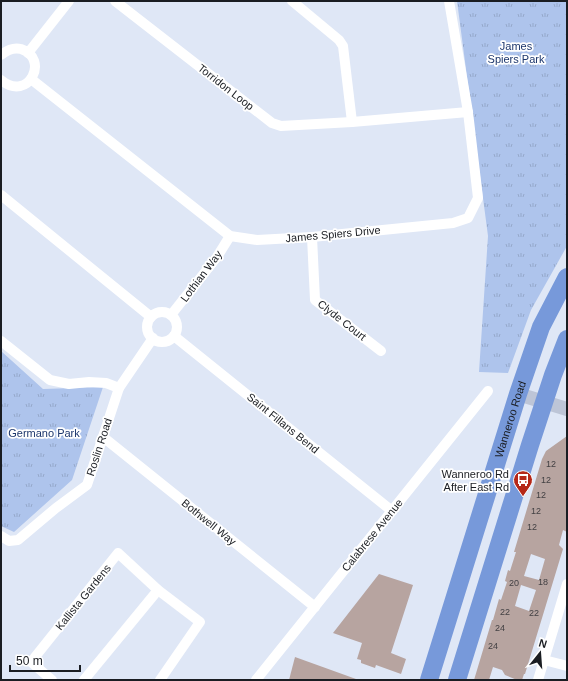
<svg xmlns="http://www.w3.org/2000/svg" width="568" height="681" viewBox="0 0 568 681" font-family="Helvetica,sans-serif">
  <defs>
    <pattern id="park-tufts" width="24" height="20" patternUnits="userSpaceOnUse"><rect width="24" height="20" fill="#aec4ec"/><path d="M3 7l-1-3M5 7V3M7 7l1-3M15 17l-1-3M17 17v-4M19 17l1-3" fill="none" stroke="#95a8ca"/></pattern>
  </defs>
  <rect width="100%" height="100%" fill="#dfe7f6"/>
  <g fill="url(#park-tufts)">
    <polygon points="457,1 567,1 567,246 531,310 508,373 479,372 488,236"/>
    <polygon points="1,351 43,389 103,387 72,480 14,532 1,526"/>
  </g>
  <g fill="#b7a4a0" fill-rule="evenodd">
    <path d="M567,436V532L563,530L559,545L563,549L525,674H524L522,680H517L505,675L502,670L493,667L489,680H474L492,620H493L499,599L501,600L507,582L505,581L508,570L510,571L516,552H514L542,459L546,451ZM531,554L545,559L539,580L524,576ZM521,585L536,590L529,611L515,606Z"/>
    <polygon points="379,574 413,585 391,653 406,659 401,674 376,665 375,668 361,663 361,660 357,659 362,643 333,633"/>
    <polygon points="295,657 356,679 356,680 289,680"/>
  </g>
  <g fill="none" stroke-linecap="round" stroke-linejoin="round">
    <g stroke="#fff" stroke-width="10">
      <polyline points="115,1 272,123 281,126 352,122 468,112"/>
      <polyline points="292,1 339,40 343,46 352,122"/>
      <polyline points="28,53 69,1"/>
      <path d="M1,55C7,50 13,47 21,49C50,58 29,103 1,80"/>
      <polyline points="31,79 230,236 257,240 312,237 453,223 468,218 478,198 468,112 449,1"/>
      <polyline points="1,195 151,317"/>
      <polyline points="312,237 315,300 381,351"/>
      <circle cx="162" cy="327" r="15"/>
      <polyline points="171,315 217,257 230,236"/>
      <polyline points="174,336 392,511"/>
      <polyline points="1,341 50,380 69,384 89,382 106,383 119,388"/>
      <polyline points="103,437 315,607"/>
      <polyline points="1,536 9,541 18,540 56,508 87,485 119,388 153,338"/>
      <polyline points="544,660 567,666"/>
      <polyline points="52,680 31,662 118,553 158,590 200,622 160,680"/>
      <polyline points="84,680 158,590"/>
      <polyline points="256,680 488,391"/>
      <polyline points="538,680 567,584"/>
    </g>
    <polyline stroke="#bdc5d7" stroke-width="14" points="518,394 567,409"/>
    <g stroke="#7799da" stroke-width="18">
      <path id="s1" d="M429,680L518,394L541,327L567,277"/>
      <polyline points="457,680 530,445 553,375 567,339"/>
    </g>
  </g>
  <defs>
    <g id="bus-pin" transform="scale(1)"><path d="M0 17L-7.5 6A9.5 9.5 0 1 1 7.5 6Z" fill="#b52718" stroke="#fff"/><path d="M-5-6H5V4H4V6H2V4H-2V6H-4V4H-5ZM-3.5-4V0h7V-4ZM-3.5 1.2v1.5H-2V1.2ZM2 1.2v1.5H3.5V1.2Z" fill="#fff"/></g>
  </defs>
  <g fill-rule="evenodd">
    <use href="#bus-pin" x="523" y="480"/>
  </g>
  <g text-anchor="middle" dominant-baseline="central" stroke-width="3.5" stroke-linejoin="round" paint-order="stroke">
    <g font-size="9" fill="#413f42">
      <text x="551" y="464">12</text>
      <text x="546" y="480">12</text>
      <text x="541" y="495">12</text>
      <text x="536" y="511">12</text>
      <text x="532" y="527">12</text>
      <text x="543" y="582">18</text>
      <text x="514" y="583">20</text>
      <text x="505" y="612">22</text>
      <text x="534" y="613">22</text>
      <text x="500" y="628">24</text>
      <text x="493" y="646">24</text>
    </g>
    <g font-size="11" fill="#1c366c" stroke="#fff">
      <text x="516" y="46">James<tspan x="516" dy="13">Spiers Park</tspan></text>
      <text x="44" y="433">Germano Park</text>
    </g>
    <g font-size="11" fill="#1a1d22" stroke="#fff">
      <text transform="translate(226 87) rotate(38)">Torridon Loop</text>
      <text transform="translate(333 234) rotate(-5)">James Spiers Drive</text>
      <text transform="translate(201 276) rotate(-53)">Lothian Way</text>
      <text transform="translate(342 320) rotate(38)">Clyde Court</text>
      <text stroke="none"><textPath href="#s1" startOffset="273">Wanneroo Road</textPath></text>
      <text transform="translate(283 423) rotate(39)">Saint Fillans Bend</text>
      <text transform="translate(99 447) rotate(-72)">Roslin Road</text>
      <text transform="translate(209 522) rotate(39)">Bothwell Way</text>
      <text transform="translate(372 535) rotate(-51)">Calabrese Avenue</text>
      <text transform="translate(83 597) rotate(-51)">Kallista Gardens</text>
    </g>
    <g font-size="11" fill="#1a1d22" stroke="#fff" text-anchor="end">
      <text x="509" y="474">Wanneroo Rd<tspan x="509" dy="13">After East Rd</tspan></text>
    </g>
  </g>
  <rect width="568" height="681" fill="none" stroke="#1a1d22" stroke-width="4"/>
  <g transform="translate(540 653) rotate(17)" stroke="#ffffff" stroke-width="3" paint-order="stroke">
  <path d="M0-3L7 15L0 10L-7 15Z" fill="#1a1d22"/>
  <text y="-6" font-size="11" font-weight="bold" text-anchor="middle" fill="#1a1d22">N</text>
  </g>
  <path d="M10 665v6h70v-6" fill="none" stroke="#1a1d22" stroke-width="2"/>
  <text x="16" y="665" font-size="12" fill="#1a1d22" stroke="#ffffff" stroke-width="3" paint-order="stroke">50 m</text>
</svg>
